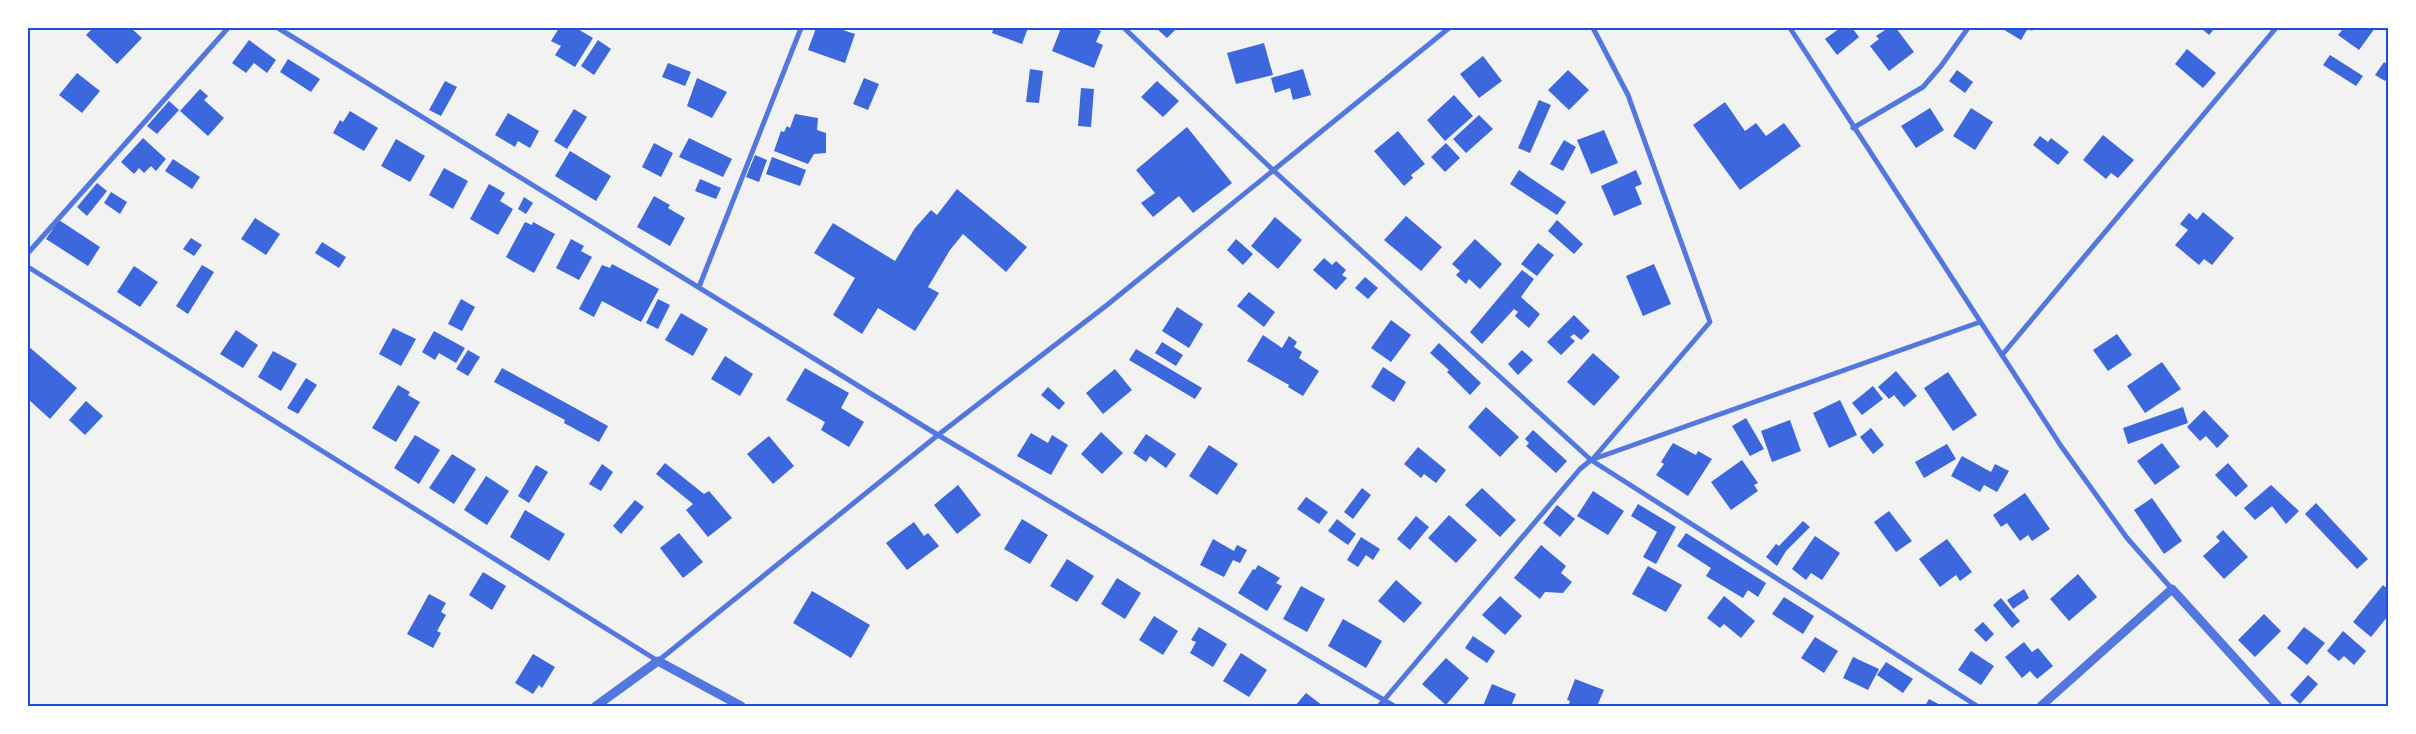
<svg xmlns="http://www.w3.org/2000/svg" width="2416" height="734" viewBox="0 0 2416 734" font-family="Manrope,sans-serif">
  <rect width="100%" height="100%" fill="#f2f2f2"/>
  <g fill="#3d67dc">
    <polygon points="93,28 131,28 142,38 117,64 86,35"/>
    <polygon points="559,28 576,28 593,38 575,67 555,55 561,46 551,41"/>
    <polygon points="816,28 837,28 855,34 845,63 808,50"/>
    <polygon points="994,28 1028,28 1022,44 992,33"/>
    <polygon points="1061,28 1093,28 1101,31 1096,42 1103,45 1094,68 1052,51"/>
    <polygon points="1156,28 1177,28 1167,38"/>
    <polygon points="1840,28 1852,28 1859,37 1837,55 1825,39"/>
    <polygon points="1888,28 1896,28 1914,52 1889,71 1870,46 1879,39 1876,36"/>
    <polygon points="2001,28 2034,28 2032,31 2028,28 2021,40"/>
    <polygon points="2201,28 2215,28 2209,35"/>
    <polygon points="2341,28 2375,28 2359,50 2338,35 2343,29"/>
    <polygon points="249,40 276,60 267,73 254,63 246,73 232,63"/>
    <polygon points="598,40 611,49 594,75 581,66"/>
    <polygon points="1264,43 1273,75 1236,84 1227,53"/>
    <polygon points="2187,49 2216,73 2203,88 2175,64"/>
    <polygon points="2330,55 2363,76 2356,86 2323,65"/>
    <polygon points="1483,56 1502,81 1479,98 1460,74"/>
    <polygon points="288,59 320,79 311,92 280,72"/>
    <polygon points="2384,62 2388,65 2388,77 2385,81 2375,75"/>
    <polygon points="668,63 691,72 685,86 662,77"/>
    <polygon points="1030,69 1043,71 1039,103 1026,102"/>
    <polygon points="1303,69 1311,95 1293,100 1290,88 1275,93 1271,78"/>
    <polygon points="1568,70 1589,90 1569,110 1548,90"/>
    <polygon points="1957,70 1973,82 1965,93 1949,81"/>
    <polygon points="77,73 100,91 82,113 59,95"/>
    <polygon points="697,78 727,92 712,118 687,106"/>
    <polygon points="864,78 879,84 868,110 853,104"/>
    <polygon points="445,81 457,87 441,116 429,110"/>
    <polygon points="1157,81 1179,101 1163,117 1141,97"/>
    <polygon points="1081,88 1094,89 1091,127 1078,126"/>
    <polygon points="200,89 208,96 204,100 224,118 208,136 180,111"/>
    <polygon points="1454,95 1473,116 1445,141 1427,120"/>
    <polygon points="1539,100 1551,105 1530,153 1518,148"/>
    <polygon points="169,101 179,110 157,134 147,126"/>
    <polygon points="1725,102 1745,131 1756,123 1766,136 1784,123 1801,146 1740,190 1693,125"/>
    <polygon points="1930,108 1944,130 1916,148 1901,126"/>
    <polygon points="1971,108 1993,122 1975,150 1953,136"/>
    <polygon points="574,109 587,117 567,149 554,141"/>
    <polygon points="350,111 378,128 364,151 333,133 340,120 343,122"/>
    <polygon points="508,113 539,131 530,148 518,141 515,147 495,135"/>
    <polygon points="795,114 818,118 817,130 826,133 826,153 814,154 808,164 774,151 781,131 784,132 787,126 790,128"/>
    <polygon points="1479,115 1493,129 1466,153 1453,139"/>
    <polygon points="1187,127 1232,183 1193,213 1179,196 1153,217 1141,203 1155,193 1136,170"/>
    <polygon points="1604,130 1618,163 1591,174 1577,140"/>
    <polygon points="1398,131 1425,164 1411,175 1413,178 1404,186 1374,151"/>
    <polygon points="2103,135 2134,160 2118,178 2111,173 2106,179 2083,160"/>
    <polygon points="2040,136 2048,142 2051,138 2069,152 2058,165 2033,145"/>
    <polygon points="143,138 166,159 156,171 151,166 144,173 139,168 134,174 121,162"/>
    <polygon points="689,138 732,159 723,177 679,157"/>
    <polygon points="396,139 425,156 410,182 381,166"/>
    <polygon points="1564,140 1576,147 1563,171 1550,164"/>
    <polygon points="654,143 673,153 661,177 642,167"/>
    <polygon points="1446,143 1460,158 1445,172 1431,157"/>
    <polygon points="570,151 611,176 596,201 555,176"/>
    <polygon points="755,155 767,160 759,182 746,177"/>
    <polygon points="772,157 806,170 800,186 766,174"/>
    <polygon points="173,159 200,177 192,189 165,171"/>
    <polygon points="444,168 468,181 453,209 429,195"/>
    <polygon points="1519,170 1566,202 1557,215 1510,184"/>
    <polygon points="1636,170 1642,184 1635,187 1642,204 1614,216 1601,186"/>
    <polygon points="700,179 721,188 716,199 695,191"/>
    <polygon points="97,183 107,191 87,216 77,207"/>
    <polygon points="489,184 505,193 500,201 513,209 498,235 470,219"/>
    <polygon points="957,189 1027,247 1006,272 963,234 950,250 928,287 939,293 915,331 878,308 862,334 833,315 855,278 814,253 833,223 895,261 915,228 931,210 937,215"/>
    <polygon points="111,192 127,202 120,214 104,203"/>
    <polygon points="654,196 670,205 668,208 685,218 670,246 637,227"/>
    <polygon points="524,197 533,203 526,214 518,209"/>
    <polygon points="2203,212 2234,238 2212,265 2204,259 2199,265 2175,245 2188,230 2180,224 2189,213 2197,220"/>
    <polygon points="1406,216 1442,247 1421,271 1384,240"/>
    <polygon points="1275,217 1302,240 1278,269 1251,246"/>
    <polygon points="255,218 280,234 266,255 241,239"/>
    <polygon points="59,220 100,247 88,266 46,239"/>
    <polygon points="1557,220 1583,244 1574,254 1548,231"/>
    <polygon points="525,222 532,225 533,222 555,234 534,273 506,257"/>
    <polygon points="191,238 202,245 194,256 183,249"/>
    <polygon points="571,239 584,246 581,251 592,257 579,280 556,268"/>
    <polygon points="1236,239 1253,254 1243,265 1227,250"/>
    <polygon points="1475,239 1502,264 1480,289 1469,279 1466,284 1456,275 1460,271 1452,264"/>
    <polygon points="322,242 346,257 339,268 315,253"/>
    <polygon points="1538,243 1554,255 1537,276 1521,264"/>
    <polygon points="1324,258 1332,265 1336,261 1346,270 1342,275 1347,278 1336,290 1313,270"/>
    <polygon points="612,264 659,289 641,322 602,301 594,317 579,309 602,265 610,268"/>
    <polygon points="1654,264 1671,304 1643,316 1626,276"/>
    <polygon points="202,265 214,272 188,314 176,306"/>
    <polygon points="134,266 158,282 140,307 117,292"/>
    <polygon points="1522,270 1534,279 1521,297 1540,314 1529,328 1515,316 1518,312 1514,309 1482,344 1470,332"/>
    <polygon points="1365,277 1378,288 1368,299 1355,288"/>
    <polygon points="1249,292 1275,312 1264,327 1237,306"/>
    <polygon points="461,299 475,307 462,331 448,324"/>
    <polygon points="658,299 670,305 658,329 646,323"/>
    <polygon points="1177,307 1203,324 1189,348 1162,331"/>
    <polygon points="681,313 708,329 693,356 665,340"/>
    <polygon points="1574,315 1590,331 1581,340 1574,334 1570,337 1575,341 1561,355 1547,342"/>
    <polygon points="1391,320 1411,335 1391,362 1371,348"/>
    <polygon points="393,328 416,339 401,366 379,354"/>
    <polygon points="236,330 258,345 243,368 220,354"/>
    <polygon points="434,331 465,348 456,363 439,353 435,360 422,352"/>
    <polygon points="2117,334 2132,355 2108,371 2093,350"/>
    <polygon points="1263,335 1282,348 1289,336 1297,342 1294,347 1302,352 1299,358 1319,371 1303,396 1288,387 1289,385 1247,361"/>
    <polygon points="1162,342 1183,355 1176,366 1155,353"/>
    <polygon points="1439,343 1481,383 1470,395 1447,372 1449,370 1430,353"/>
    <polygon points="28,346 77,388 50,419 28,399"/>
    <polygon points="1136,349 1202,388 1195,399 1129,360"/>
    <polygon points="468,350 480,357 468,376 456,369"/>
    <polygon points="1522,350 1533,360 1518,375 1508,364"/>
    <polygon points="273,351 297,364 281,391 258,377"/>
    <polygon points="1593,353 1620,377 1594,406 1567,382"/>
    <polygon points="725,356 753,374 740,396 711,379"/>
    <polygon points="2162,362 2181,389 2145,413 2127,386"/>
    <polygon points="1383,367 1406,382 1394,402 1371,387"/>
    <polygon points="502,368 608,426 599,442 564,423 565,420 494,382"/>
    <polygon points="805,368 849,393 841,408 864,422 849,447 821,430 825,422 786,400"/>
    <polygon points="1115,369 1132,390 1103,414 1086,393"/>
    <polygon points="1896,371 1917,396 1904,407 1894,395 1889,399 1878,387"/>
    <polygon points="1948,372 1977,415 1953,431 1924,388"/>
    <polygon points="306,378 317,385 298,414 287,408"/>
    <polygon points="398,385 410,392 408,395 420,402 396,442 372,428"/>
    <polygon points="1873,386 1883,399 1862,415 1852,403"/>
    <polygon points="1048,387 1065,403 1059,410 1041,395"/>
    <polygon points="1840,400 1857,435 1829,448 1813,413"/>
    <polygon points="86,401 103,416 85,435 69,420"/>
    <polygon points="1486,407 1519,437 1500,457 1468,427"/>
    <polygon points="2183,407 2188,423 2128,444 2123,428"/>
    <polygon points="2204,410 2229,436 2217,448 2206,436 2200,441 2187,427"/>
    <polygon points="1746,418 1764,449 1750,456 1732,426"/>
    <polygon points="1790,420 1801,451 1772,462 1761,431"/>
    <polygon points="1871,428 1884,445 1873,454 1860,437"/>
    <polygon points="1533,430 1567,461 1556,473 1526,446 1529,443 1525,439"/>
    <polygon points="1101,432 1123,453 1102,474 1081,454"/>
    <polygon points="1031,433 1048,443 1052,435 1068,445 1051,475 1017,456"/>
    <polygon points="1146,434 1176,454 1166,468 1150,456 1146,462 1133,453"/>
    <polygon points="415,435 440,450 419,484 394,468"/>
    <polygon points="769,436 794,466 773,484 747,454"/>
    <polygon points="1673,443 1696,455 1698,451 1712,459 1688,496 1656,475 1664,464 1661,462"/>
    <polygon points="2162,443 2180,467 2155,485 2137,461"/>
    <polygon points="1947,444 1956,459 1924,478 1915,462"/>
    <polygon points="1209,445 1238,464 1217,495 1189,476"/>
    <polygon points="1418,447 1446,470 1436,483 1424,474 1421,478 1404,464"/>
    <polygon points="452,454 476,469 454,504 429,488"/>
    <polygon points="1962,456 1991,472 1995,464 2009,471 1997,492 1984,485 1980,492 1951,476"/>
    <polygon points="1742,460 1758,483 1754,485 1758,491 1731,510 1711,482"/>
    <polygon points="665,463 704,494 709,491 732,518 708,537 686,510 693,504 656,474"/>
    <polygon points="2228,463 2248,486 2236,497 2215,475"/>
    <polygon points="602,464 613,472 601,491 589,484"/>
    <polygon points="536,465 548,472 529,503 518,496"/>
    <polygon points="486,476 509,491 487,525 464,510"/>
    <polygon points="958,485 981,515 957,534 934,505"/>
    <polygon points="2271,485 2299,511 2286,524 2272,506 2255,520 2244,508"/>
    <polygon points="1362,488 1371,495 1353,519 1344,512"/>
    <polygon points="1482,488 1516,520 1500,537 1465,505"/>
    <polygon points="1593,491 1624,511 1608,535 1577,516"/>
    <polygon points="2025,493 2050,529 2032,541 2028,535 2020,541 2007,523 2001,527 1993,515"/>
    <polygon points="1306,497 1328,512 1319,524 1297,509"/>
    <polygon points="2152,498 2182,541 2164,554 2134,510"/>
    <polygon points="635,500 644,507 621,534 613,526"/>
    <polygon points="2316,503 2368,559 2357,569 2305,514"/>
    <polygon points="1638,504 1676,527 1656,564 1643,557 1657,532 1631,516"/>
    <polygon points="1557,505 1575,519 1560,537 1543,523"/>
    <polygon points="525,510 565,534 549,561 510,537"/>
    <polygon points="1889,511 1912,541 1896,552 1874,522"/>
    <polygon points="1449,515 1477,540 1456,563 1428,538"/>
    <polygon points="1416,516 1429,527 1410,550 1397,539"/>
    <polygon points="1022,519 1048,535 1030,564 1004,549"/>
    <polygon points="1337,519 1356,534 1348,545 1328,531"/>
    <polygon points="1803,521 1810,527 1786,551 1777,566 1766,557 1776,544 1779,546"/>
    <polygon points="914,522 924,536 928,533 939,546 907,570 886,543"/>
    <polygon points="2223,530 2248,557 2224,579 2203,556 2220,541 2216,537"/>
    <polygon points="679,533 703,562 683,578 660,548"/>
    <polygon points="1686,533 1766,583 1758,597 1748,590 1743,598 1706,576 1711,568 1677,546"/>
    <polygon points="1815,536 1840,553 1822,580 1811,573 1806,580 1792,569"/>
    <polygon points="1361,537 1380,549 1373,560 1366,555 1358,567 1347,560"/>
    <polygon points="1213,539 1234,551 1237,545 1247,550 1240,563 1233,560 1224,577 1200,565"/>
    <polygon points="1947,539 1972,572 1960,581 1956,575 1940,587 1919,559"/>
    <polygon points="1541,545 1566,566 1561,573 1572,582 1563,593 1545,592 1540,599 1514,578"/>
    <polygon points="1067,559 1094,576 1077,602 1050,586"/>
    <polygon points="1258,565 1280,578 1276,583 1282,586 1267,611 1238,593 1253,569 1255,570"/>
    <polygon points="1648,566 1682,585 1666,612 1632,594"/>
    <polygon points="483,572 506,586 492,610 469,595"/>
    <polygon points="2078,574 2097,597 2069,621 2050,599"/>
    <polygon points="1117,578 1141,593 1125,619 1101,604"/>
    <polygon points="1396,580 1422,603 1404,623 1378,601"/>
    <polygon points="2383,585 2388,589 2388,616 2371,637 2353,622"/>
    <polygon points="1301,586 1325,599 1307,632 1283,619"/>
    <polygon points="2024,589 2029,598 2013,609 2007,600"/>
    <polygon points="812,591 870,625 851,658 793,623"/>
    <polygon points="429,594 446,603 441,612 446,615 437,631 441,633 433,648 407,634"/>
    <polygon points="1500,596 1522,616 1505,635 1482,615"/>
    <polygon points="1724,596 1755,621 1741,638 1724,624 1720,628 1707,618"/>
    <polygon points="1784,597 1814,616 1803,634 1772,614"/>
    <polygon points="2001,598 2020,621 2012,628 1993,605"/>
    <polygon points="2264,614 2281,631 2255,657 2238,640"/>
    <polygon points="1154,616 1178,631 1163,655 1139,640"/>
    <polygon points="1343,619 1382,641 1366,668 1328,646"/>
    <polygon points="1983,622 1994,634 1986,642 1974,630"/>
    <polygon points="1199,627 1227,644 1213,667 1190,653 1196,642 1191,640"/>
    <polygon points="2304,627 2325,643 2307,665 2287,648"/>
    <polygon points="2343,631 2366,651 2354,665 2344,656 2339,661 2327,651"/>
    <polygon points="1473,636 1495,651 1487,663 1465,648"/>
    <polygon points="1815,637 1838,651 1824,673 1801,658"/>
    <polygon points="2024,642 2032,652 2038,648 2053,666 2037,679 2030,671 2022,678 2005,657"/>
    <polygon points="1971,651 1994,666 1981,685 1958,670"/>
    <polygon points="1241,653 1267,670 1249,697 1223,681"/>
    <polygon points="533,654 555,667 542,688 539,685 533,694 515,683"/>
    <polygon points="1853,657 1879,669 1868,690 1843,678"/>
    <polygon points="1446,658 1469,678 1446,705 1422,684"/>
    <polygon points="1886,662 1913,679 1903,693 1877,675"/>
    <polygon points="2308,675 2318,684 2300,704 2290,695"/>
    <polygon points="1575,679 1604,690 1597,706 1568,706 1570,701 1567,700"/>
    <polygon points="1492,684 1516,694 1511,706 1483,706"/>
    <polygon points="1306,693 1323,706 1295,706"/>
    <polygon points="1929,699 1942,706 1925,706"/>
  </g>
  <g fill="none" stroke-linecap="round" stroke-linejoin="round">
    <g stroke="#5277de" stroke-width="5">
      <polyline points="278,28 938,435 1394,706"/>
      <polyline points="1124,28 1274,171 1591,460 1977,706"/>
      <polyline points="1790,28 2061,446 2127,538 2172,589"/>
      <polyline points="1853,128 1923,87 1941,66 1968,28"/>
      <polyline points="28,253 228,28"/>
      <polyline points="28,267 658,661 938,435 1107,305 1449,28"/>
      <polyline points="699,287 801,28"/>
      <polyline points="2002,355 2276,28"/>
      <polyline points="1592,460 1710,322 1628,95 1593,28"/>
      <polyline points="1379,706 1580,469 1591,460 1980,322"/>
    </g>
    <g stroke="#5277de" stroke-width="9">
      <polyline points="596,706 658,661 741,706"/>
      <polyline points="2041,706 2172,589 2278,706"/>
    </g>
  </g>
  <rect width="2416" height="734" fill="none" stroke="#ffffff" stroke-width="58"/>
  <rect x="29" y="29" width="2358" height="676" fill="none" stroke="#1d4ed8" stroke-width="2"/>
</svg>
